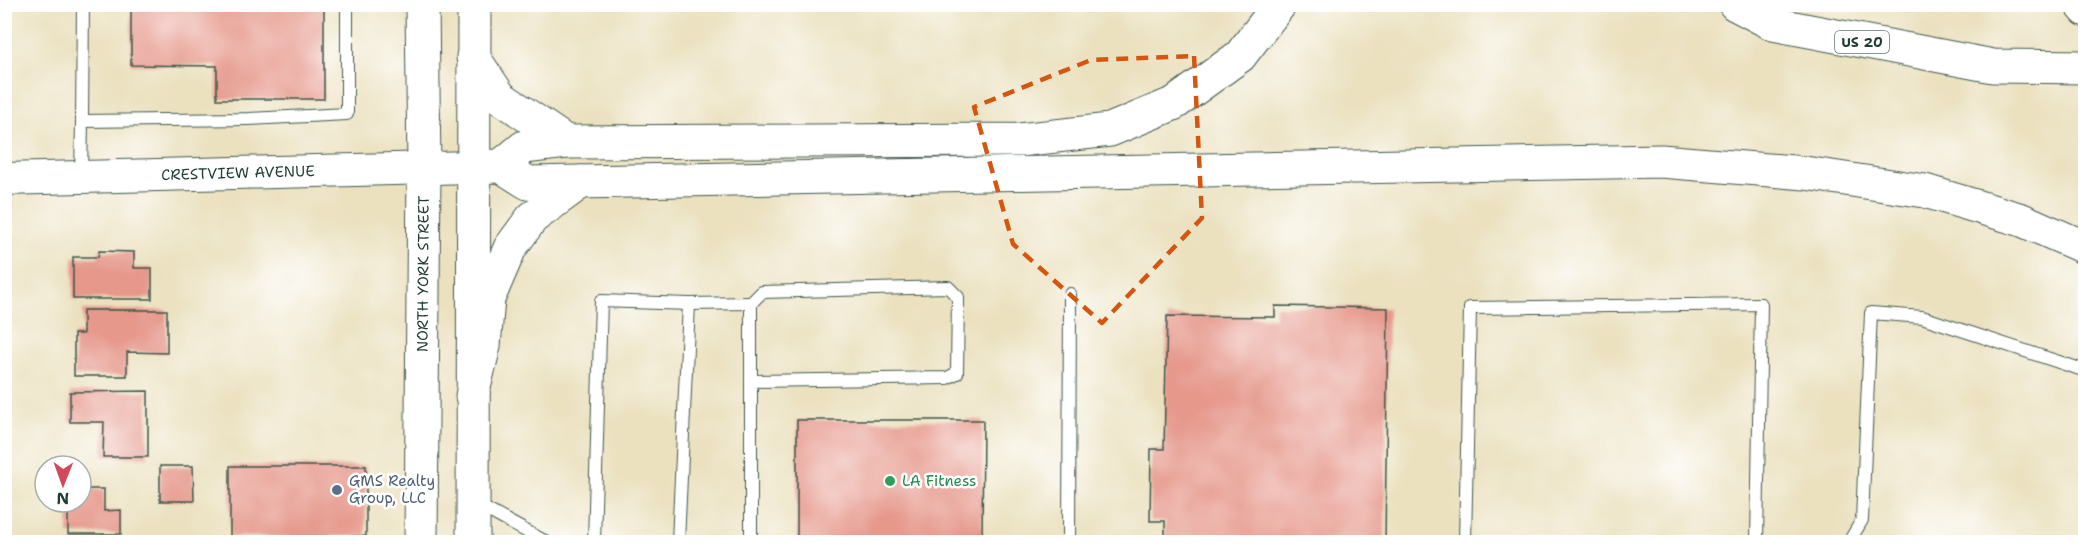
<svg xmlns="http://www.w3.org/2000/svg" width="2090" height="547" viewBox="0 0 2090 547" font-family="'Shantell Sans',sans-serif">
  <rect width="100%" height="100%" fill="#fff"/>
  <filter id="ink" filterUnits="userSpaceOnUse"><feTurbulence type="fractalNoise" baseFrequency=".0167" numOctaves="2"/><feDisplacementMap in="SourceGraphic" scale="12" xChannelSelector="R" yChannelSelector="G"/><feConvolveMatrix kernelMatrix="1 2 1 2 8 2 1 2 1" color-interpolation-filters="sRGB"/></filter>
  <filter id="wash" filterUnits="userSpaceOnUse"><feTurbulence type="fractalNoise" baseFrequency=".008" numOctaves="4" result="noise"/><feDisplacementMap in="SourceGraphic" scale="24" xChannelSelector="R" yChannelSelector="G"/><feGaussianBlur stdDeviation="1.35" result="paint"/><feColorMatrix in="noise" values="0 0 0 0 0 0 0 0 0 0 0 0 0 0 0 0 0 1.4 0 .05"/><feComposite in="paint" operator="in"/></filter>
  <g filter="url(#wash)">
    <rect width="100%" height="100%" fill="#ebe1bf"/>
    <g id="blocks">
      <g fill="#e6988b">
        <polygon points="131,4 324,4 324,99 217,99 217,66 131,65"/>
        <polygon points="99,251 134,252 134,268 152,268 152,299 73,299 73,257 98,257"/>
        <polygon points="1275,306 1388,308 1385,542 1165,542 1165,521 1150,521 1151,449 1164,449 1167,316 1275,317"/>
        <polygon points="83,310 167,310 167,353 127,352 127,376 74,376 74,334 83,334"/>
        <polygon points="148,391 148,457 103,457 104,422 70,422 70,392"/>
        <polygon points="797,420 983,420 982,542 797,542"/>
        <polygon points="160,466 193,466 194,501 160,501"/>
        <polygon points="230,466 366,466 366,536 230,537"/>
        <polygon points="81,489 104,489 104,511 121,510 121,534 68,534 68,502 81,502"/>
      </g>
    </g>
  </g>
  <g filter="url(#ink)">
    <use href="#blocks" fill-opacity="0" stroke="#3e5649" stroke-width="1.5"/>
    <g fill="none" stroke-linecap="round" stroke-linejoin="round">
      <g stroke="#3e5649" stroke-width="14">
        <g id="service">
          <polyline points="82,121 83,4"/>
          <polyline points="81,176 82,121 249,119 347,114 347,4"/>
          <polyline points="476,504 546,542"/>
          <polyline points="594,542 601,301 689,304 751,303"/>
          <polyline points="678,542 689,304"/>
          <polyline points="751,542 751,303 762,292 948,287 958,297 957,373 947,378 751,381"/>
          <polyline points="1069,542 1070,294"/>
          <polyline points="1465,542 1470,308 1761,304 1757,542"/>
          <polyline points="1849,542 1862,520 1871,313 1922,317 2086,371"/>
        </g>
      </g>
      <g stroke="#3e5649" stroke-width="34">
        <g id="tertiary">
          <path id="s1" d="M4,179L472,167"/>
        </g>
      </g>
      <g stroke="#3e5649" stroke-width="35">
        <g id="secondary">
          <path id="s2" d="M421,542L424,167L422,4"/>
          <polyline points="473,542 474,4"/>
        </g>
      </g>
      <g stroke="#3e5649" stroke-width="35">
        <g id="motorway">
          <polyline points="1735,4 1773,24 1993,66 2086,67"/>
          <polyline points="2081,4 2086,10"/>
          <polyline points="473,57 500,97 566,142"/>
          <polyline points="501,166 524,147 566,142 1019,140 1110,130 1175,103 1240,56 1280,4"/>
          <polyline points="472,167 501,166 528,183 1661,161 1805,173 1925,191 2022,220 2086,248"/>
          <polyline points="472,396 484,346 488,299 510,248 532,218 581,182"/>
        </g>
      </g>
      <use href="#service" stroke="#fff" stroke-width="12"/>
      <use href="#tertiary" stroke="#fff" stroke-width="32"/>
      <use href="#secondary" stroke="#fff" stroke-width="33"/>
      <use href="#motorway" stroke="#fff" stroke-width="33"/>
    </g>
  </g>
  <path fill="none" stroke="#d45610" stroke-width="4.5" stroke-dasharray="12 8" stroke-linejoin="round" d="M1194,56L1202,218L1102,323L1013,244L974,107L1091,60Z"/>
  <circle fill="#2e9e5b" stroke="#fff" stroke-width="2" cx="890" cy="481" r="6"/>
  <circle fill="#5c6f8a" stroke="#fff" stroke-width="2" cx="337" cy="490" r="6"/>
  <g text-anchor="middle" dominant-baseline="central" stroke-width="5" stroke-linejoin="round" paint-order="stroke">
    <rect fill="#fff" stroke="#627771" stroke-width="1.5" x="1835" y="31" width="54" height="22" rx="4.5"/>
    <g font-size="14" font-weight="bold" fill="#1f3d34">
      <text x="1862" y="42">US 20</text>
    </g>
    <g font-size="15" fill="#1f3d34" stroke="#fff">
      <text stroke="none"><textPath href="#s1" startOffset="234">CRESTVIEW AVENUE</textPath></text>
      <text stroke="none"><textPath href="#s2" startOffset="268">NORTH YORK STREET</textPath></text>
    </g>
    <g font-size="15" fill="#4e5e75" stroke="#fff" text-anchor="start">
      <text x="349" y="481">GMS Realty<tspan x="349" dy="17">Group, LLC</tspan></text>
    </g>
    <g font-size="15" fill="#27864d" stroke="#fff" text-anchor="start">
      <text x="902" y="481">LA Fitness</text>
    </g>
  </g>
  <rect width="2090" height="547" fill="none" stroke="#fff" stroke-width="24"/>
  <g transform="translate(63 484) rotate(181)"><circle r="28" fill="#ffffff" stroke="#a5b1ae" stroke-width="1.5"/>
  <path d="M0-4.5L10 22L0 15L-10 22Z" fill="#d1495b"/>
  <text y="-9" font-size="16" font-weight="bold" text-anchor="middle" fill="#1f3d34">N</text>
  </g>
</svg>
